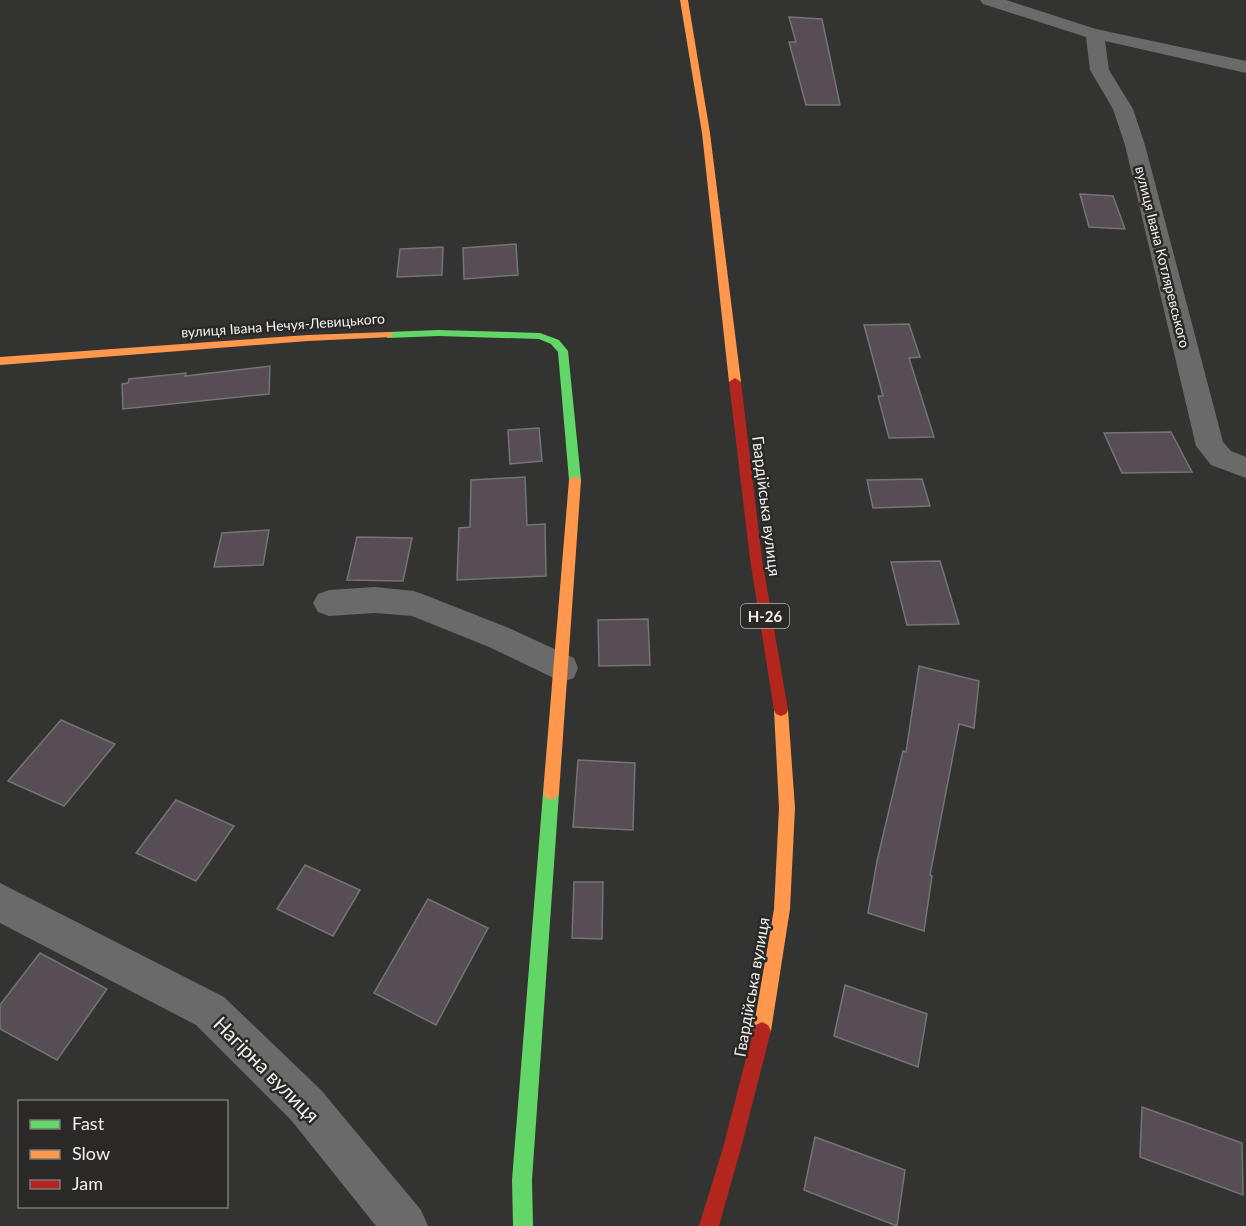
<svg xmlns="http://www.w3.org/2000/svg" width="1246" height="1226" viewBox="0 0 1246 1226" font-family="Lato,sans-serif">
  <rect width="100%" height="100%" fill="#333332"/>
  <g fill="#574e55" stroke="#747473" stroke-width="1.5">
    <polygon points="789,17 822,19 840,105 806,105 789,42 796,42"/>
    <polygon points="1080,194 1113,196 1125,229 1089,227"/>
    <polygon points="516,244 518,275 464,279 463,248"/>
    <polygon points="443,247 442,275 397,277 400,249"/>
    <polygon points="909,324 920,357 909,358 934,437 889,438 878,396 883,396 864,325"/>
    <polygon points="270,366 269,394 123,409 122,384 128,383 129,379 186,373 185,376"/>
    <polygon points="539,428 542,461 510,464 508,430"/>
    <polygon points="1171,432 1192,472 1122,473 1104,433"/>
    <polygon points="525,477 527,525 545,524 546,576 457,580 459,528 470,527 471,480"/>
    <polygon points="922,479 930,506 873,508 867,480"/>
    <polygon points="269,530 263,565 214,567 222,533"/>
    <polygon points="357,537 412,538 403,581 347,580"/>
    <polygon points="940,561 959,624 907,625 891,562"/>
    <polygon points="648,619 650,665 599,666 598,620"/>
    <polygon points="919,666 979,681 974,728 959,724 930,875 932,876 924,931 868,913 877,861 903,751 906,752"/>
    <polygon points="61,720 115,744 64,806 8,781"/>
    <polygon points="578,760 635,763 633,830 573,827"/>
    <polygon points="176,800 234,826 196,881 136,853"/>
    <polygon points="305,865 360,890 333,936 277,909"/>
    <polygon points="574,882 603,882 602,939 572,938"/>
    <polygon points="428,899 488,928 436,1025 374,993"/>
    <polygon points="40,953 107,989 57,1060 0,1029 0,1005"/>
    <polygon points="845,985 927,1014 918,1067 834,1036"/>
    <polygon points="1142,1107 1242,1143 1243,1195 1140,1157"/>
    <polygon points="815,1137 905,1170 897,1226 804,1190"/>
  </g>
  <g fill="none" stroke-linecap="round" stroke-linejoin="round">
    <g fill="#6a6a6a" fill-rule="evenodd">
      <polygon points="980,0 1006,0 1096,29 1246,61 1246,73 1105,41 1109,70 1133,109 1145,145 1223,442 1231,451 1246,457 1246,478 1211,465 1196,446 1125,145 1113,109 1090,70 1086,37 983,4"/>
      <polygon points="375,587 414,591 425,595 511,629 574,658 578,668 574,678 562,682 489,647 412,616 375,613 329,616 318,612 313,603 318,594 329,590"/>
      <polygon points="0,883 224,997 321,1090 421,1210 428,1226 376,1226 291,1120 196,1025 0,923"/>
    </g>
    <g fill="#63d668" fill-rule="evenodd">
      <polygon points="438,330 540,333 559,340 568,351 581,480 579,483 575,484 569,480 558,352 551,344 539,339 438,336 388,338 383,335 388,332"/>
      <polygon points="551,786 556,788 559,793 532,1180 533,1226 513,1226 512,1180 543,793 546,788"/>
    </g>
    <g fill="#ff974d" fill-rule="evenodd">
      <polygon points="680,0 688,0 710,133 741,382 735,386 729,382 702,133"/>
      <polygon points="388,332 392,333 392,337 308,341 0,365 0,357 308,335"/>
      <polygon points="575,476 581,480 559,793 556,798 551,800 546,798 543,793 569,480"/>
      <polygon points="781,704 786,706 788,710 795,808 790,909 771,1031 768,1037 762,1040 756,1037 753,1031 774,909 779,808 774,710 776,706"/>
    </g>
    <g fill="#b3261e" fill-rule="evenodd">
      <polygon points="735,378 741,382 762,559 788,710 786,714 781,716 776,714 774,710 750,559 729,382"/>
      <polygon points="762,1022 768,1025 771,1031 741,1148 719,1226 699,1226 723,1148 753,1031 756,1025"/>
    </g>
  </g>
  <g text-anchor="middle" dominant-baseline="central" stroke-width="5" stroke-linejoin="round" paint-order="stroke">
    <g font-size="14" fill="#f1f1ef" stroke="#2a2927">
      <text transform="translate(1163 257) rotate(76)">вулиця Івана Котляревського</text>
      <text transform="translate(283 325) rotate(-4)">вулиця Івана Нечуя-Левицького</text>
    </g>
    <rect fill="#2a2927" stroke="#b5b5b3" stroke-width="1.5" x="741" y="604" width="48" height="24" rx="4.5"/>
    <g font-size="15" font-weight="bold" fill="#f1f1ef">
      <text x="765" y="616">Н-26</text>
    </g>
    <g font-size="16" fill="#f1f1ef" stroke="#2a2927">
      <text transform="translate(767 506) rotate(83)">Гвардійська вулиця</text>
      <text transform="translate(751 987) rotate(-80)">Гвардійська вулиця</text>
    </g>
    <g font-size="20" fill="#f1f1ef" stroke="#2a2927">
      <text transform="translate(267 1069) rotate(45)">Нагірна вулиця</text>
    </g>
  </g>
  <rect x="18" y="1100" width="210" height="108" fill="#2a2927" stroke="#7a7977" stroke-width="1.5"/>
  <rect x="30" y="1120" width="30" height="9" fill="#63d668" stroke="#7a7977" stroke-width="1.5"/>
  <text x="72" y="1130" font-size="18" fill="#f1f1ef">Fast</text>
  <rect x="30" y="1150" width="30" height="9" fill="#ff974d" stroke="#7a7977" stroke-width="1.5"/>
  <text x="72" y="1160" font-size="18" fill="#f1f1ef">Slow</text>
  <rect x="30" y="1180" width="30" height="9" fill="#b3261e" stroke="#7a7977" stroke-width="1.5"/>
  <text x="72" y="1190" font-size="18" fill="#f1f1ef">Jam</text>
</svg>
